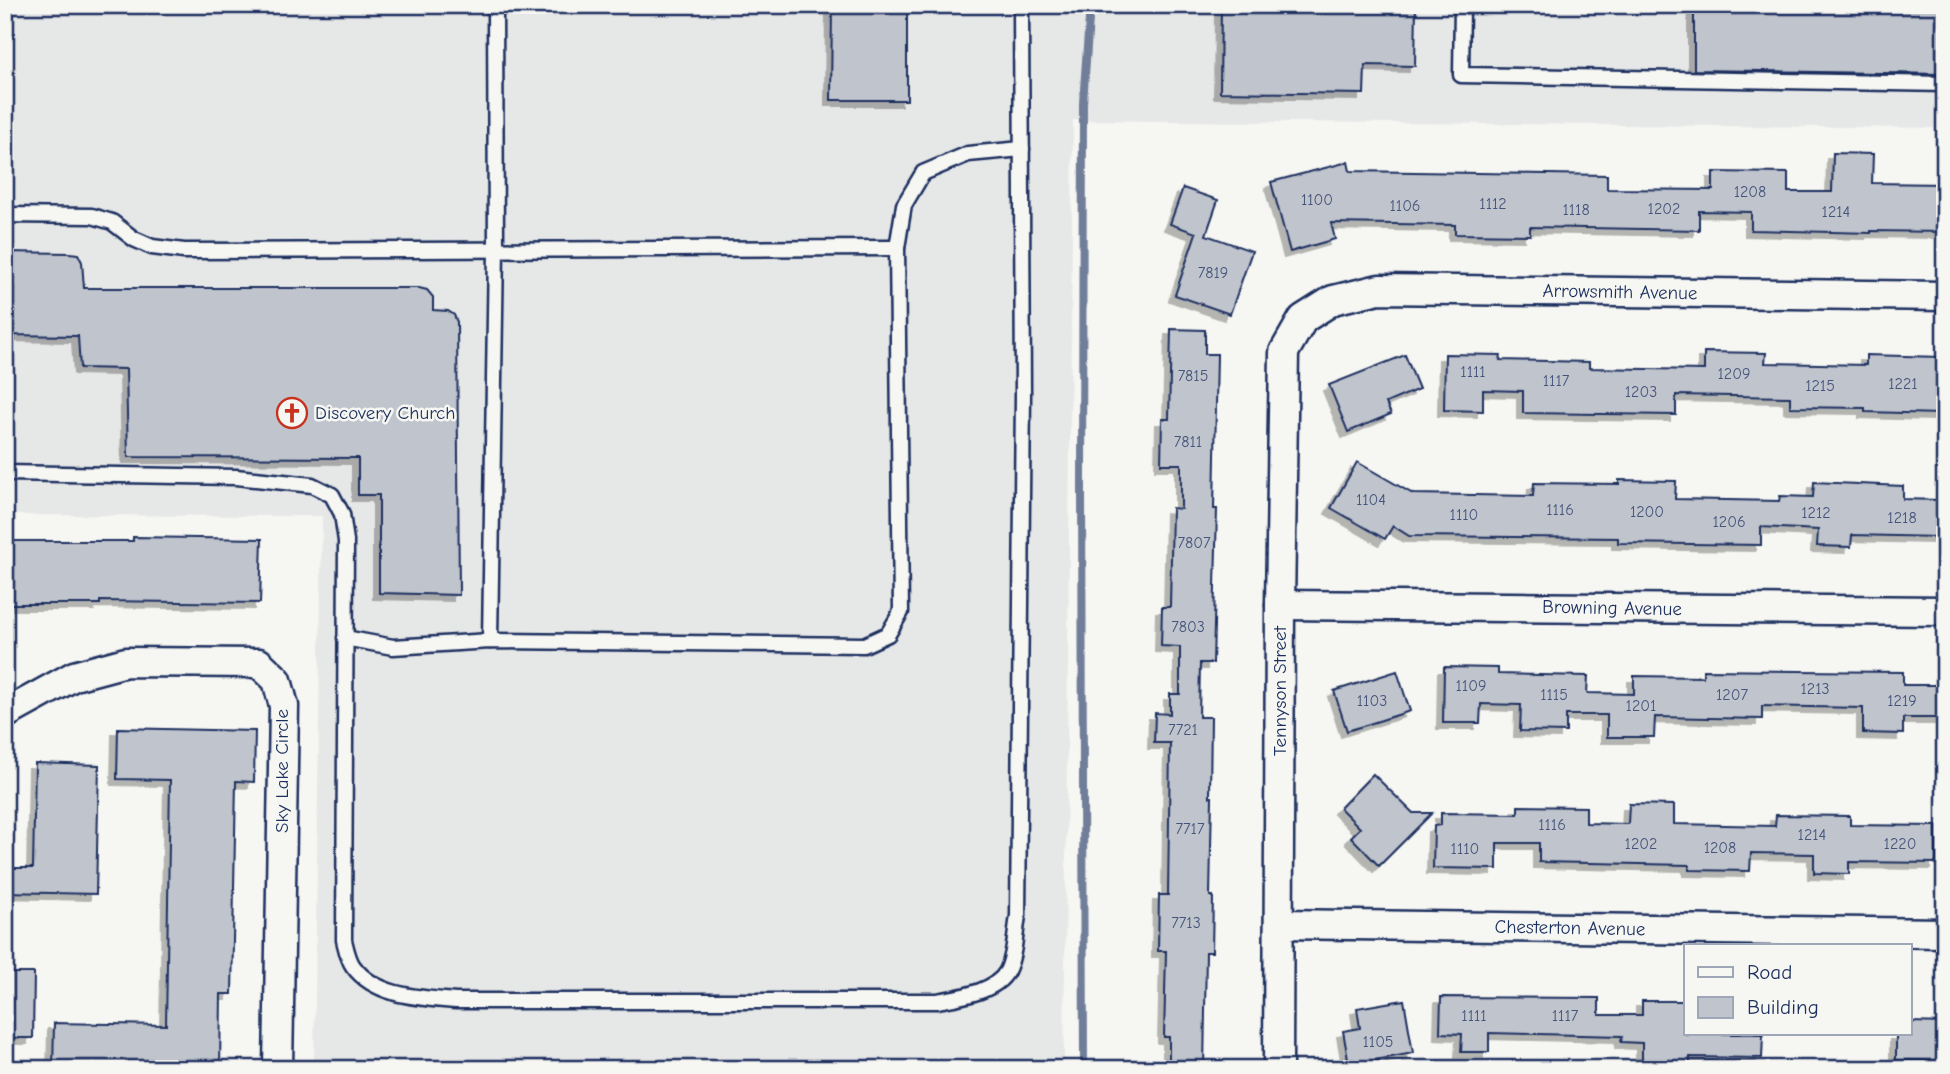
<svg xmlns="http://www.w3.org/2000/svg" width="1950" height="1074" viewBox="0 0 1950 1074" font-family="'Comic Neue',sans-serif">
  <defs>
    <filter id="shadow"><feDropShadow dx="-6" dy="6" stdDeviation="0" flood-color="#0004"/></filter>
  </defs>
  <rect width="100%" height="100%" fill="#f6f6f2"/>
  <filter id="ink" filterUnits="userSpaceOnUse"><feTurbulence type="fractalNoise" baseFrequency=".0143" numOctaves="2"/><feDisplacementMap in="SourceGraphic" scale="14" xChannelSelector="R" yChannelSelector="G"/><feConvolveMatrix kernelMatrix="1 2 1 2 8 2 1 2 1" color-interpolation-filters="sRGB"/></filter>
  <g filter="url(#ink)">
    <polygon fill="#e6e7e7" points="5,5 1945,5 1945,128 1073,120 1064,1069 314,1069 322,516 5,515"/>
    <g fill="none" stroke-linecap="round" stroke-linejoin="round">
      <polyline stroke="#717e99" stroke-width="8" points="1084,1069 1082,488 1083,103 1090,5"/>
    </g>
    <g fill="#c0c4cd" stroke="#1b2f5e" stroke-width="2" filter="url(#shadow)">
      <polygon points="832,5 907,5 907,100 831,100"/>
      <polygon points="1221,5 1416,5 1415,66 1365,65 1364,94 1220,92"/>
      <polygon points="1694,5 1945,5 1945,74 1694,70"/>
      <polygon points="1833,153 1873,154 1872,183 1945,184 1945,232 1871,231 1871,233 1751,230 1751,212 1699,211 1699,230 1530,227 1530,235 1455,234 1455,225 1331,223 1335,239 1290,252 1271,182 1348,162 1350,171 1607,175 1607,189 1713,190 1713,172 1788,173 1788,192 1832,192"/>
      <polygon points="1183,188 1218,200 1206,235 1252,251 1230,314 1175,295 1196,233 1170,224"/>
      <polygon points="5,252 69,253 78,254 82,262 84,288 419,288 427,290 433,297 433,310 448,311 454,315 457,322 459,595 379,593 379,495 358,495 358,458 128,457 126,369 80,368 78,336 5,335"/>
      <polygon points="1171,329 1205,330 1205,354 1217,354 1214,509 1217,509 1213,663 1200,663 1199,717 1211,717 1210,797 1212,797 1210,896 1213,896 1212,952 1206,952 1204,1069 1169,1069 1169,1037 1164,1037 1166,951 1158,951 1159,895 1168,895 1170,743 1154,743 1155,713 1170,714 1170,694 1180,694 1180,647 1161,646 1162,607 1170,607 1172,508 1181,509 1181,464 1161,464 1162,419 1169,419"/>
      <polygon points="1704,352 1766,353 1765,363 1866,365 1866,355 1942,357 1941,414 1865,412 1865,408 1790,407 1790,397 1676,395 1676,415 1523,413 1523,391 1483,390 1483,411 1444,410 1445,354 1501,355 1500,360 1589,362 1589,368 1704,370"/>
      <polygon points="1405,355 1419,389 1386,403 1391,414 1348,432 1329,385"/>
      <polygon points="1357,462 1413,494 1533,496 1534,483 1619,484 1619,480 1676,481 1675,499 1779,501 1780,496 1813,497 1814,482 1903,486 1903,499 1939,500 1939,537 1852,535 1851,547 1817,546 1818,530 1761,527 1761,545 1618,543 1618,538 1409,536 1393,526 1385,539 1331,508"/>
      <polygon points="133,537 262,539 260,603 100,601 100,604 5,604 5,541 133,541"/>
      <polygon points="1444,667 1498,668 1498,674 1588,676 1587,693 1634,694 1634,676 1703,677 1703,670 1903,672 1903,685 1940,685 1940,718 1903,718 1903,734 1863,733 1863,708 1762,706 1762,719 1655,717 1654,737 1607,737 1607,715 1566,715 1566,732 1520,731 1521,705 1481,704 1480,723 1443,723"/>
      <polygon points="1397,671 1410,711 1347,731 1334,691"/>
      <polygon points="118,728 255,731 254,782 236,781 232,994 221,994 220,1069 53,1069 54,1023 166,1025 170,780 117,779"/>
      <polygon points="35,763 99,765 96,894 5,892 5,868 33,868"/>
      <polygon points="1373,774 1413,813 1432,813 1379,866 1351,837 1360,828 1340,808"/>
      <polygon points="1629,804 1674,805 1674,824 1775,826 1776,815 1850,816 1850,825 1936,826 1936,863 1849,862 1849,874 1814,873 1814,854 1751,853 1750,871 1689,870 1689,865 1539,862 1539,843 1497,843 1497,869 1433,868 1434,826 1441,825 1441,813 1518,814 1518,806 1586,807 1586,823 1628,824"/>
      <polygon points="5,973 34,973 33,1038 5,1038"/>
      <polygon points="1441,997 1599,998 1599,1015 1642,1015 1642,1001 1686,1001 1686,1034 1763,1034 1762,1058 1690,1057 1690,1063 1642,1062 1642,1043 1621,1042 1622,1036 1489,1033 1489,1052 1461,1052 1462,1034 1440,1033"/>
      <polygon points="1404,1000 1413,1053 1349,1065 1343,1031 1360,1028 1357,1008"/>
      <polygon points="1910,1022 1945,1023 1945,1061 1896,1060 1896,1034 1910,1034"/>
    </g>
    <g fill="none" stroke-linecap="round" stroke-linejoin="round">
      <g stroke="#1b2f5e" stroke-width="19">
        <g id="service">
          <polyline points="1462,5 1461,75 1945,84"/>
          <polyline points="5,215 92,216 112,222 134,239 152,247 184,251 897,248"/>
          <path d="M5,473L236,477L312,485L332,495L342,514L346,541L344,940C346,948 348,959 353,966C375,997 421,998 456,1001H938C959,997 996,992 1007,971C1015,955 1015,933 1018,916L1023,394L1021,5"/>
          <polyline points="345,638 393,647 490,641 864,645 888,634 901,612 897,248 904,205 923,173 968,154 1022,149"/>
          <polyline points="490,641 496,249 495,5"/>
        </g>
      </g>
      <g stroke="#1b2f5e" stroke-width="33">
        <g id="minor">
          <polyline points="1280,605 1945,611"/>
          <polyline points="5,714 74,676 126,662 259,663 277,680 284,706 278,1069"/>
          <polyline points="1280,924 1945,933"/>
          <polyline points="1278,1069 1280,605 1284,352 1303,319 1333,300 1379,289 1945,296"/>
        </g>
      </g>
      <use href="#service" stroke="#f6f6f2" stroke-width="14"/>
      <use href="#minor" stroke="#f6f6f2" stroke-width="28"/>
    </g>
  </g>
  <defs>
    <g id="church-ring" transform="scale(1.575)"><circle r="9.5" fill="#f6f6f2" stroke="#c8321e" stroke-width="1.5"/><path d="M-1.2-6h2.4v3.5h3.3v2.4h-3.3V6h-2.4V-.1h-3.3v-2.4h3.3Z" fill="#c8321e"/></g>
  </defs>
  <g fill-rule="evenodd">
    <use href="#church-ring" x="292" y="413"/>
  </g>
  <g text-anchor="middle" dominant-baseline="central" stroke-width="5" stroke-linejoin="round" paint-order="stroke">
    <g font-size="16" fill="#44547a">
      <text x="1750" y="192">1208</text>
      <text x="1317" y="200">1100</text>
      <text x="1493" y="204">1112</text>
      <text x="1405" y="206">1106</text>
      <text x="1664" y="209">1202</text>
      <text x="1576" y="210">1118</text>
      <text x="1836" y="212">1214</text>
      <text x="1213" y="273">7819</text>
      <text x="1473" y="372">1111</text>
      <text x="1734" y="374">1209</text>
      <text x="1193" y="376">7815</text>
      <text x="1556" y="381">1117</text>
      <text x="1903" y="384">1221</text>
      <text x="1820" y="386">1215</text>
      <text x="1641" y="392">1203</text>
      <text x="1188" y="442">7811</text>
      <text x="1371" y="500">1104</text>
      <text x="1560" y="510">1116</text>
      <text x="1647" y="512">1200</text>
      <text x="1816" y="513">1212</text>
      <text x="1464" y="515">1110</text>
      <text x="1902" y="518">1218</text>
      <text x="1729" y="522">1206</text>
      <text x="1194" y="543">7807</text>
      <text x="1188" y="627">7803</text>
      <text x="1471" y="686">1109</text>
      <text x="1815" y="689">1213</text>
      <text x="1554" y="695">1115</text>
      <text x="1732" y="695">1207</text>
      <text x="1372" y="701">1103</text>
      <text x="1902" y="701">1219</text>
      <text x="1641" y="706">1201</text>
      <text x="1183" y="730">7721</text>
      <text x="1552" y="825">1116</text>
      <text x="1190" y="829">7717</text>
      <text x="1812" y="835">1214</text>
      <text x="1641" y="844">1202</text>
      <text x="1900" y="844">1220</text>
      <text x="1720" y="848">1208</text>
      <text x="1465" y="849">1110</text>
      <text x="1186" y="923">7713</text>
      <text x="1474" y="1016">1111</text>
      <text x="1565" y="1016">1117</text>
      <text x="1378" y="1042">1105</text>
    </g>
    <g font-size="19" fill="#1b2f5e" stroke="#f6f6f2">
      <text transform="translate(1620 292) rotate(1)">Arrowsmith Avenue</text>
      <text transform="translate(1612 608) rotate(1)">Browning Avenue</text>
      <text transform="translate(1280 691) rotate(-90)">Tennyson Street</text>
      <text transform="translate(282 771) rotate(-90)">Sky Lake Circle</text>
      <text transform="translate(1570 928) rotate(1)">Chesterton Avenue</text>
    </g>
    <g font-size="19" fill="#1b2f5e" stroke="#f6f6f2" text-anchor="start">
      <text x="315" y="413">Discovery Church</text>
    </g>
  </g>
  <rect width="1950" height="1074" fill="none" stroke="#f6f6f2" stroke-width="28"/>
  <rect x="14" y="14" width="1922" height="1046" fill="none" stroke="#1b2f5e" stroke-width="2.5" filter="url(#ink)"/>
  <rect x="1684" y="944" width="228" height="91" fill="#f6f6f2" stroke="#9ea6b7" stroke-width="2"/>
  <rect x="1698" y="967" width="35" height="10" fill="#f6f6f2" stroke="#9ea6b7" stroke-width="2"/>
  <text x="1747" y="979" font-size="21" fill="#1b2f5e">Road</text>
  <rect x="1698" y="997" width="35" height="21" fill="#c0c4cd" stroke="#9ea6b7" stroke-width="2"/>
  <text x="1747" y="1014" font-size="21" fill="#1b2f5e">Building</text>
</svg>
